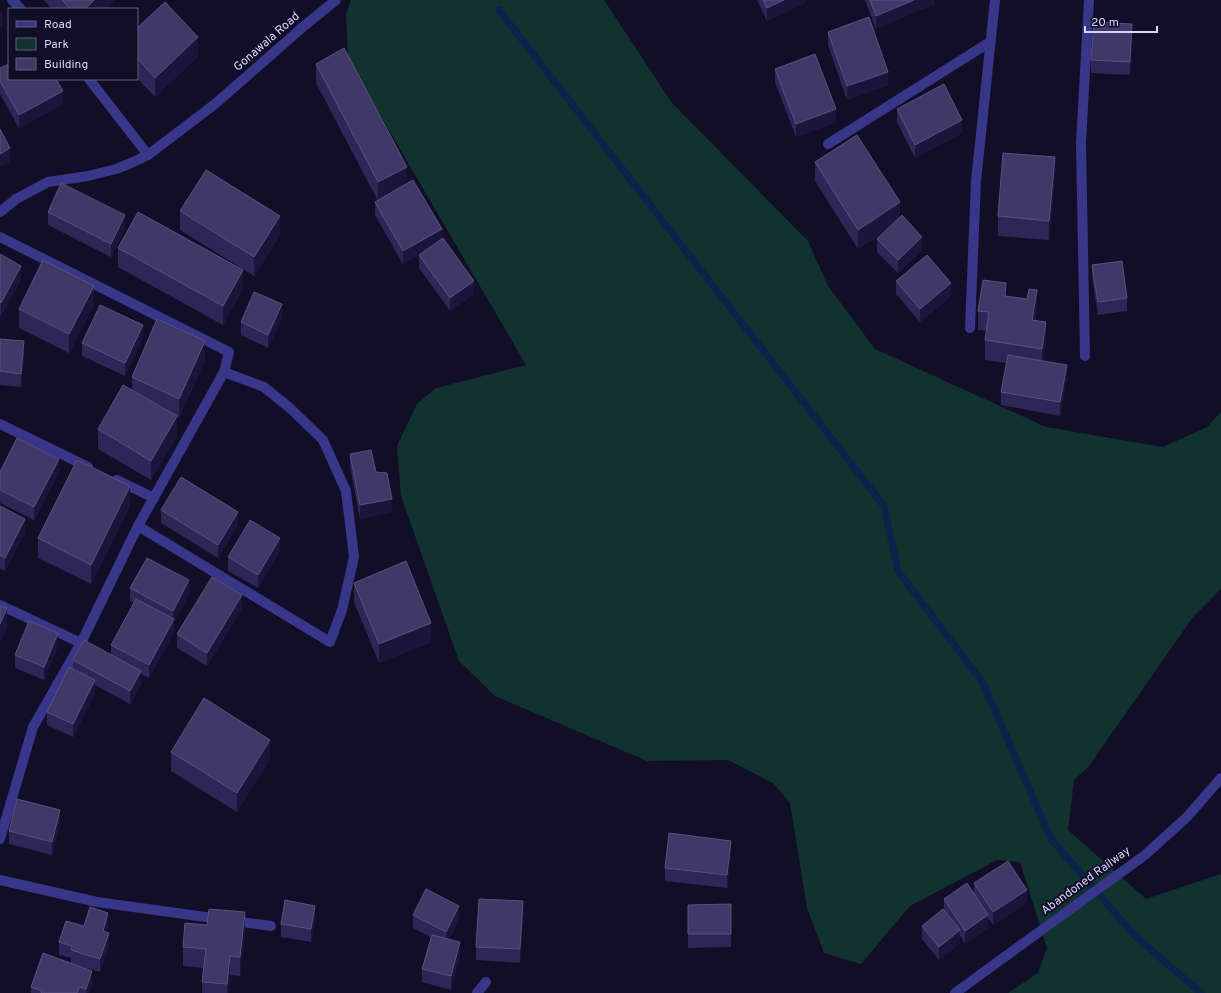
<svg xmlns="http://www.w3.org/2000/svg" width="1221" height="993" viewBox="0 0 1221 993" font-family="Overpass,sans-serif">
  <rect width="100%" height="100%" fill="#120e27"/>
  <polygon fill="#11322f" points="351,0 604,0 672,103 808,241 828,286 875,349 1046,427 1163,447 1207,427 1221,412 1221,589 1193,617 1089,766 1074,780 1068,830 1146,899 1221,874 1221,993 1008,993 1038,973 1047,948 1020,862 997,860 910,906 861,964 824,953 807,908 790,803 773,783 728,760 647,761 495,696 459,661 401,496 397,446 417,404 436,388 526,365 348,60 346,14"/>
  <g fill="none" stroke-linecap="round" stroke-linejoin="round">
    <polyline stroke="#09234b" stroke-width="7" points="499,10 884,506 898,571 983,683 1051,839 1135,936 1201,993"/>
    <g stroke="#373689" stroke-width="10">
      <polyline points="12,0 21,9"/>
      <polyline points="89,79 148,155"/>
      <polyline points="828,144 990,42"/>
      <polyline points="0,237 229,352 224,372 138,526 81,643 0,605"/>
      <polyline points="970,328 976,181 995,0"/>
      <polyline points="1085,356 1081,143 1089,0"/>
      <polyline points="0,424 88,467"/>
      <polyline points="117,480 154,498"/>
      <polyline points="138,526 330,642 342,610 354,557 346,491 323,440 291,409 264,387 224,372"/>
      <polyline points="0,839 33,727 81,643"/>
      <polyline points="0,880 97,902 271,926"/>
      <polyline points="477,993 486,982"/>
      <polyline points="955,993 1145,855 1187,817 1221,778"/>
    </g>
    <polyline stroke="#373689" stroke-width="10" points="0,212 16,199 48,182 88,176 116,169 131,163 148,155 215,104 304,26 336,0"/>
  </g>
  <g fill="#2e2656">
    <polygon points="44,0 115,0 105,9 52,9"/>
    <polygon points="757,0 805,0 805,3 767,21"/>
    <polygon points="865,0 935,0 935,4 876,29"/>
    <polygon points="137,28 198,56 155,97 137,78"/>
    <polygon points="828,32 888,85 847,100 828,45"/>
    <polygon points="1132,37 1130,75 1091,73 1091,60"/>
    <polygon points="316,64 407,184 442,239 474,294 450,311 419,268 419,255 422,253 403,264 375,215 375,202 378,201 316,83"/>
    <polygon points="0,68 63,104 19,128 0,94"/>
    <polygon points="775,69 836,122 796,137 775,82"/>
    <polygon points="897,109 962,133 915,158 897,122"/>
    <polygon points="815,162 900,217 922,250 898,273 877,252 877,239 886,231 858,249 815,181"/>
    <polygon points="1055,177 1049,240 998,236 998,216"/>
    <polygon points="180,211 280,235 254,276 180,230"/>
    <polygon points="48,212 125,229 111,257 48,225"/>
    <polygon points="118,248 243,289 223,325 118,267"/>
    <polygon points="0,254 21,279 1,316 0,315"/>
    <polygon points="1092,265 1127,298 1127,311 1098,315 1092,278"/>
    <polygon points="896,281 951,296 920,322 896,294"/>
    <polygon points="1006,296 1037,310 1035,321 1046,342 1043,361 1067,378 1060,416 1001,405 1001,392 1006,363 985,360 985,340 987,331 978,330 978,311"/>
    <polygon points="94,305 69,353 19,328 19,309"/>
    <polygon points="282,318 268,348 241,335 241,322"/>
    <polygon points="143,338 125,376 82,356 82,343"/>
    <polygon points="0,339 24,354 21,387 0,385"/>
    <polygon points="205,360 179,418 177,417 177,436 151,480 98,449 98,429 132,390 132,377"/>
    <polygon points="350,454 376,472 392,512 360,519 350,467"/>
    <polygon points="0,472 59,472 34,520 0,503"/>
    <polygon points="0,506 25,532 5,571 0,568"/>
    <polygon points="130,506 91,584 38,558 38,538"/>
    <polygon points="161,510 238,525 218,558 161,523"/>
    <polygon points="280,551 258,588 228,571 228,557"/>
    <polygon points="354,583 431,642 379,663 354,602"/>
    <polygon points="130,588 189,594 174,622 174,632 149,678 141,674 141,684 130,704 95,685 95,693 73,737 47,725 47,712 73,669 73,660 111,654 111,645 134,603 130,601"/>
    <polygon points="242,608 207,666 177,648 177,634"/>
    <polygon points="58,646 44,680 15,668 15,655"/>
    <polygon points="171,752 270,759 237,812 171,771"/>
    <polygon points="60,823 52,855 9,844 9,831"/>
    <polygon points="731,854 727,888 665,881 665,868"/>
    <polygon points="974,883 1027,903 993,925 988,918 988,928 965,944 960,936 960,943 939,960 922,939 922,926 944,910 944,899 974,894"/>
    <polygon points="731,904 731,947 688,948 688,905"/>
    <polygon points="413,915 459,919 449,939 460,955 451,990 422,982 422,969 431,937 413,928"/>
    <polygon points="523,915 520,963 476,960 476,947"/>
    <polygon points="315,919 311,942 281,937 281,924"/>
    <polygon points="84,926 108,926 106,932 109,946 100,972 75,965 92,984 89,993 31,993 31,987 71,963 71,958 59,955 59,942"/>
    <polygon points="245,931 240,976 230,975 229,993 202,993 202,982 204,968 183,966 183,947"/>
  </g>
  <g fill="#1b153b">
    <polygon points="94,0 115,0 105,9 85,9"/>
    <polygon points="784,0 805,0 805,3 767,21 767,8"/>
    <polygon points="914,0 935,0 935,4 876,29 876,16"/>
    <polygon points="2,12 2,26 0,26 0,13"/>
    <polygon points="1132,24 1132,37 1130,75 1130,62"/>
    <polygon points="198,37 198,56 155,97 155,78"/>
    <polygon points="888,72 888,85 847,100 847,86"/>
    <polygon points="63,91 63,104 19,128 19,115"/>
    <polygon points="836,109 836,122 796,137 796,124"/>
    <polygon points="962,120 962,133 915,158 915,145"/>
    <polygon points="10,148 10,162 0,167 0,154"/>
    <polygon points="1055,157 1055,177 1049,240 1049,221"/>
    <polygon points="407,167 407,186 378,201 378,182"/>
    <polygon points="900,202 900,222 858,249 858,230"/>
    <polygon points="125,215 125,229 111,257 111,244"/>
    <polygon points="280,216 280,235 254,276 254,257"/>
    <polygon points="442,229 442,242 403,264 403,251"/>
    <polygon points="922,237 922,250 898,273 898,260"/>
    <polygon points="21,266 21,279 1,316 1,303"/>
    <polygon points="243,270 243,289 223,325 223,306"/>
    <polygon points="474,281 474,294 450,311 450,298"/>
    <polygon points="951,283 951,296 920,322 920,309"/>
    <polygon points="1006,283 1006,303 1005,296"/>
    <polygon points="94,286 94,305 69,353 69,334"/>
    <polygon points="1037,290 1037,310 1032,340 1032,320"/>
    <polygon points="282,304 282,318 268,348 268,335"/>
    <polygon points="1046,322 1046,342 1042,368 1042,349"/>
    <polygon points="143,325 143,338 125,376 125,363"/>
    <polygon points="24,341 24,354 21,387 21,374"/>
    <polygon points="205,341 205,360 179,418 179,399"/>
    <polygon points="1067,365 1067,378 1060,416 1060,402"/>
    <polygon points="177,416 177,436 151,480 151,461"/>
    <polygon points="59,459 59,472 34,520 34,507"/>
    <polygon points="130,486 130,506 91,584 91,565"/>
    <polygon points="392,499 392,512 360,519 360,505"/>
    <polygon points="238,512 238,525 218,558 218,545"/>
    <polygon points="25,519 25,532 5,571 5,558"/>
    <polygon points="280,538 280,551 258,588 258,575"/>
    <polygon points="189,580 189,594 174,622 174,632 149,678 149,665 173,620 173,611"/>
    <polygon points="242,595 242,608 207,666 207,653"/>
    <polygon points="7,608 7,628 0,643 0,624"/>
    <polygon points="431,623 431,642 379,663 379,644"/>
    <polygon points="58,633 58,646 44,680 44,667"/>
    <polygon points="141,671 141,684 130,704 130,691"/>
    <polygon points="95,680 95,693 73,737 73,724"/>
    <polygon points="270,740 270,759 237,812 237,793"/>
    <polygon points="60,810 60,823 52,855 52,842"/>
    <polygon points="731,841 731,854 727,888 727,875"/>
    <polygon points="1027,890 1027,903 993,925 993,912"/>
    <polygon points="523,901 523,915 520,963 520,949"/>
    <polygon points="315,906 315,919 311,942 311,929"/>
    <polygon points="459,906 459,919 446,945 446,932"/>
    <polygon points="245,912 245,931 240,976 240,957"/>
    <polygon points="108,913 108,926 103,944 103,931"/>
    <polygon points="988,915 988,928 965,944 965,931"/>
    <polygon points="960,930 960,943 939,960 939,947"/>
    <polygon points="109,933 109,946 100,972 100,959"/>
    <polygon points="460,942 460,955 451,990 451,976"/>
    <polygon points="230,956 230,975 229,993 227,993 227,984"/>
    <polygon points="92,971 92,984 89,993 86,993 86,989"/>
  </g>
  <g fill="#403968" stroke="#585180">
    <polygon points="62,0 94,0 85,9 70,9"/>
    <polygon points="763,0 784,0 767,8"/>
    <polygon points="870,0 914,0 876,16"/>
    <polygon points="165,2 198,37 155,78 137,58 137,28"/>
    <polygon points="869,17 888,72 847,86 828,32"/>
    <polygon points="1094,22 1132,24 1130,62 1091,60"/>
    <polygon points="344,48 407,167 378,182 316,64"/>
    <polygon points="815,54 836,109 796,124 775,69"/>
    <polygon points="9,64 9,79 56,79 63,91 19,115 0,81 0,68"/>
    <polygon points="944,84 962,120 915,145 897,109"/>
    <polygon points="0,129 10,148 0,154"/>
    <polygon points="857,135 900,202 858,230 815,162"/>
    <polygon points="1003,153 1055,157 1049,221 998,216"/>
    <polygon points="206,170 280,216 254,257 180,211"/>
    <polygon points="413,180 442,229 403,251 375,202"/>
    <polygon points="61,183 125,215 111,244 48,212"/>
    <polygon points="138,212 243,270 223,306 118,248"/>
    <polygon points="902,215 922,237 898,260 877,239"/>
    <polygon points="443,238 474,281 450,298 419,255"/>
    <polygon points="0,254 21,266 1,303 0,302"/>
    <polygon points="927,255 951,283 920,309 896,281"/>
    <polygon points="43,260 94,286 69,334 19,309"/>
    <polygon points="1122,261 1127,298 1098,302 1092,265"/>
    <polygon points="983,280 1006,283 1005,296 1027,299 1029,289 1037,290 1032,320 1046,322 1042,349 985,340 989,312 978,311"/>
    <polygon points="254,292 282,304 268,335 241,322"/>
    <polygon points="100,305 143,325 125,363 82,343"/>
    <polygon points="157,319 205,341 179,399 132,377"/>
    <polygon points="0,339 24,341 21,374 0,371"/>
    <polygon points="1008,355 1067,365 1060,402 1001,392"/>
    <polygon points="123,385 177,416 151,461 98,429"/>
    <polygon points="17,438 59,459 34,507 0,490 0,472"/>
    <polygon points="371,450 376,472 387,473 392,499 360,505 350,454"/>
    <polygon points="77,460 130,486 91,565 38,538"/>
    <polygon points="181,477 238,512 218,545 161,510"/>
    <polygon points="0,506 25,519 5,558 0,555"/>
    <polygon points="250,520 280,538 258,575 228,557"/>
    <polygon points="147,558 189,580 173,611 130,588"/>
    <polygon points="406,561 431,623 379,644 354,583"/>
    <polygon points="212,577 242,595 207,653 177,634"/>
    <polygon points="136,599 174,619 149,665 111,645"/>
    <polygon points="0,606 7,608 0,624"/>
    <polygon points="29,621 58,633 44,667 15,655"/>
    <polygon points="84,640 141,671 130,691 73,660"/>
    <polygon points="69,667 95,680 73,724 47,712"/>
    <polygon points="204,698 270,740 237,793 171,752"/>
    <polygon points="17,799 60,810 52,842 9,831"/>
    <polygon points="669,833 731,841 727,875 665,868"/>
    <polygon points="1008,861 1027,890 993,912 974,883"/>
    <polygon points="967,883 988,915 965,931 944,899"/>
    <polygon points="426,889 459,906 446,932 413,915"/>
    <polygon points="479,899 523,901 520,949 476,947"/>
    <polygon points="285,900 315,906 311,929 281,924"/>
    <polygon points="731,904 731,934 688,934 688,905"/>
    <polygon points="90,907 108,913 103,931 109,933 100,959 71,950 72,946 59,942 66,921 84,926"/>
    <polygon points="209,909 245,912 240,957 230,956 227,984 202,982 206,949 183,947 185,923 207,925"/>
    <polygon points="943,909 960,930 939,947 922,926"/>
    <polygon points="432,935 460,942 451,976 422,969"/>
    <polygon points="43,953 92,971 86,989 79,987 77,993 41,993 42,991 31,987"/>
  </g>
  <g text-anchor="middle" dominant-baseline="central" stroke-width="4" stroke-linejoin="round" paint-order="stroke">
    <g font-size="12" fill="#d8d4ff" stroke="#120e27">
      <text transform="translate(267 42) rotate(-41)">Gonawala Road</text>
      <text transform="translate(1086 881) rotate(-36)">Abandoned Railway</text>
    </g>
  </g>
  <rect x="8" y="8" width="130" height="72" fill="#120e27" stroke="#615d7d"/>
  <rect x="16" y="21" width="20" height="6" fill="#373689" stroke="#615d7d"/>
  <text x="44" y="28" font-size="12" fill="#d8d4ff">Road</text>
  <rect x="16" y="38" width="20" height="12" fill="#11322f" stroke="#615d7d"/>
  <text x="44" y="48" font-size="12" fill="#d8d4ff">Park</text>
  <rect x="16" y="58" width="20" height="12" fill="#403968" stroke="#615d7d"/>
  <text x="44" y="68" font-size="12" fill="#d8d4ff">Building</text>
  <path d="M1085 26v6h72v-6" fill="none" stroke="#d8d4ff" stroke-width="2"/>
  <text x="1091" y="26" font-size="12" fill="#d8d4ff" stroke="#120e27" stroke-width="3" paint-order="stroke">20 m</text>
</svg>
